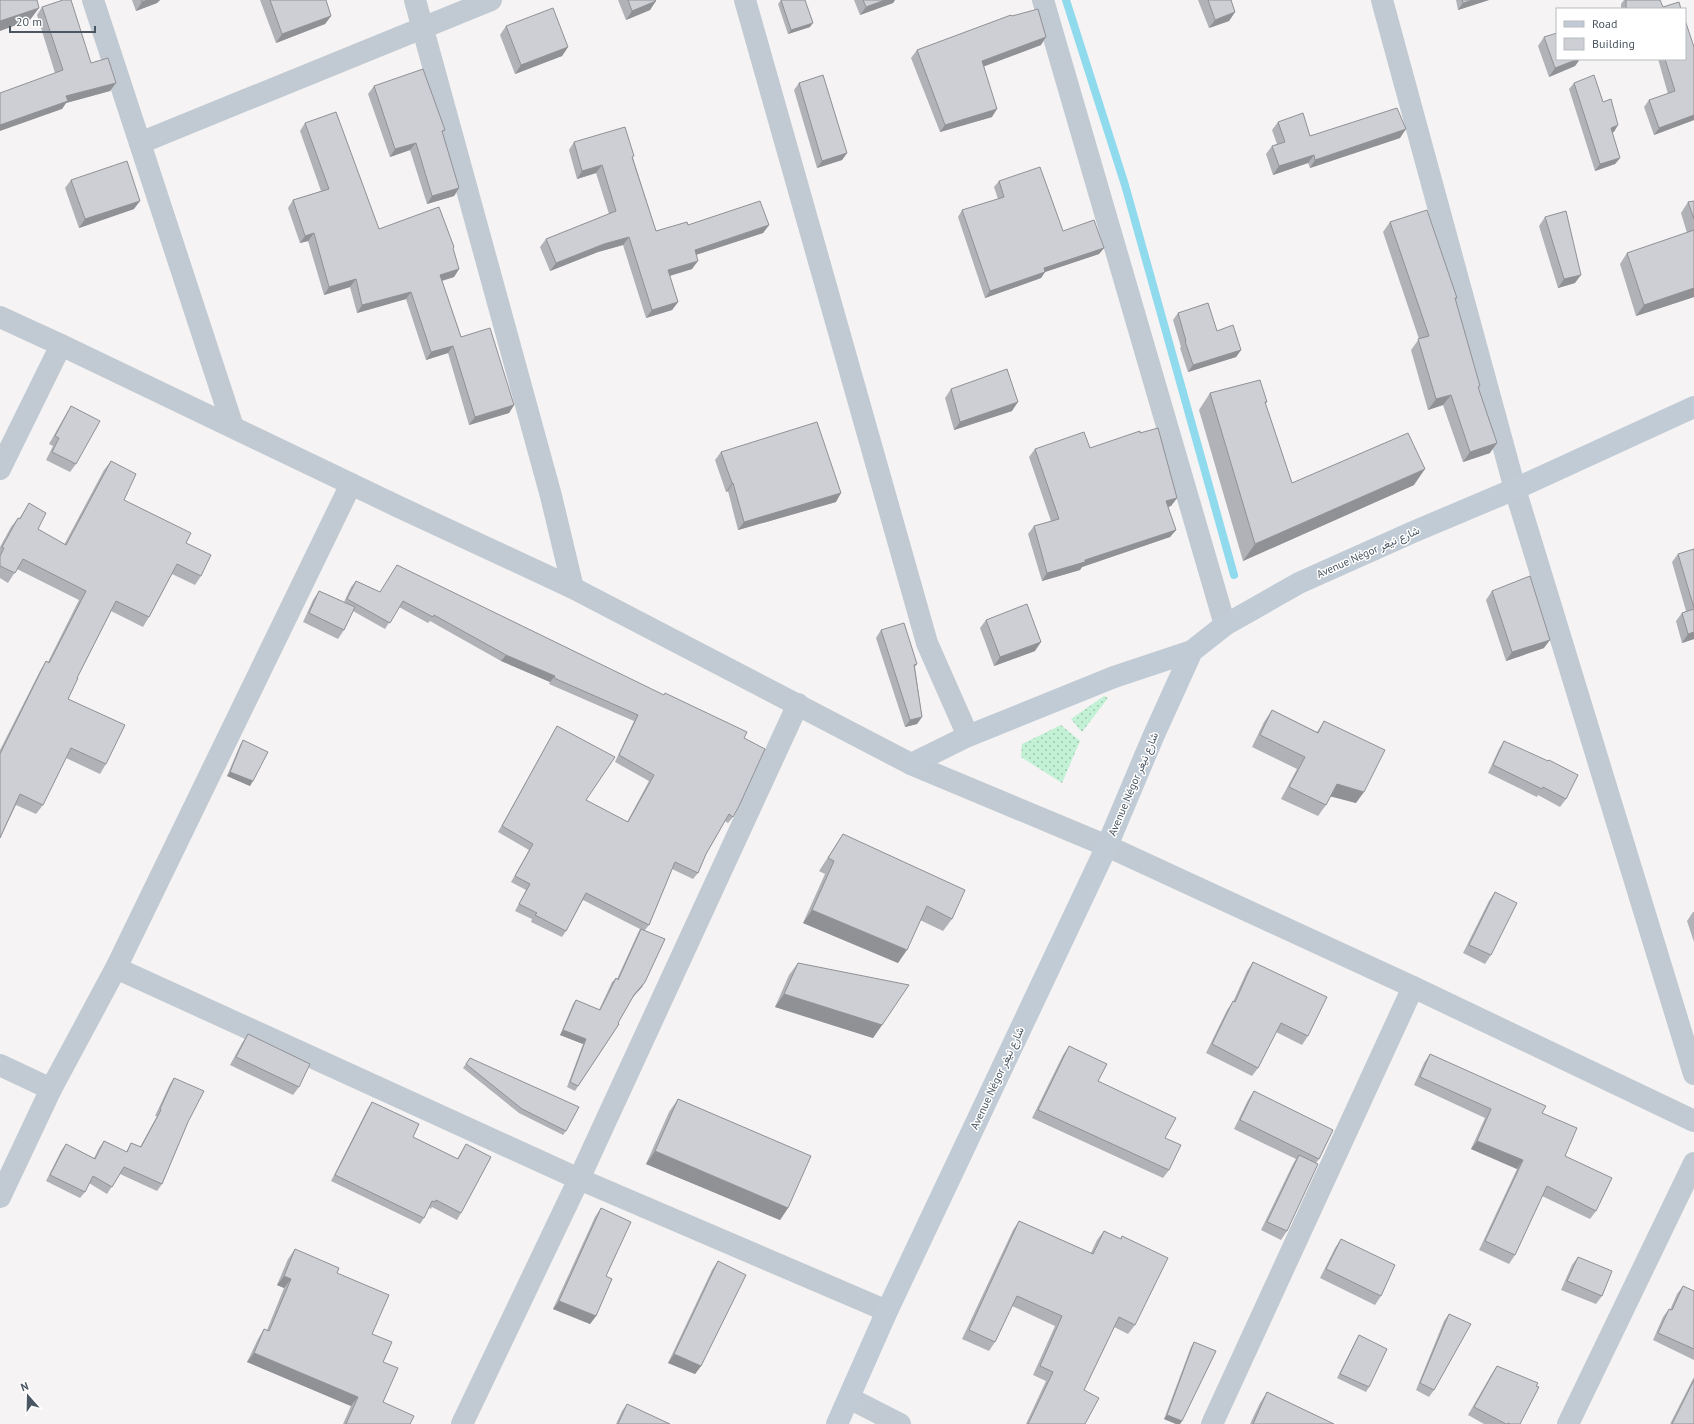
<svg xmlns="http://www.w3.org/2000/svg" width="1694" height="1424" viewBox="0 0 1694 1424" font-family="'PT Sans',Vazirmatn,sans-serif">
  <defs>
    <pattern id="garden-dots" width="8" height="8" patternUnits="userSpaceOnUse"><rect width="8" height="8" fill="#c3f1d5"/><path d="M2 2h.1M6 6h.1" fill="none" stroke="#a0c6b0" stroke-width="1.8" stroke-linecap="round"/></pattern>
  </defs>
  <rect width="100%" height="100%" fill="#f5f3f3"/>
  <g fill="url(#garden-dots)">
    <polygon points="1104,696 1108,698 1082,732 1071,719"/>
    <polygon points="1061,725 1080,741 1062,783 1021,757 1022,744"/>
  </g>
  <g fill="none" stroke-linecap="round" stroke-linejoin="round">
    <polyline stroke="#90daee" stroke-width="8" points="1066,0 1125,185 1234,575"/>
    <g stroke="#c1cad2" stroke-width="22">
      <polyline points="93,0 233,427"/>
      <polyline points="415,0 551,496 573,588"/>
      <polyline points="745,0 927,643 968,736"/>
      <polyline points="1043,0 1225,625"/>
      <polyline points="1382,0 1515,489 1694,1074"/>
      <polyline points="140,143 491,0"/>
      <polyline points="0,469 61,345"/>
      <polyline points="116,968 579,1179 887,1311"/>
      <polyline points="0,1065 51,1089"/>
      <polyline points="0,1197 51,1089 116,968 351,484"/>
      <polyline points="849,1398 900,1424"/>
      <polyline points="462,1424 579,1179 798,704"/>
      <polyline points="1212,1424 1413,987"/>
      <polyline points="1568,1424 1694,1163"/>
    </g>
    <polyline stroke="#c1cad2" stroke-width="22" points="0,317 61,345 399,507 573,588 911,764 1107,846 1413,987 1694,1121"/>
    <g stroke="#c1cbd6" stroke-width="22">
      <polyline points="911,764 968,736 1114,677 1192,651"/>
      <polyline points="837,1424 887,1311 1107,846 1153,737 1192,651 1225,625 1299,583 1413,532 1515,489 1694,407"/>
    </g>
  </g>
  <g fill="#b0b2b7">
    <polygon points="132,0 160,0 157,3 136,11"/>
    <polygon points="260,0 326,0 331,16 325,24 276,43"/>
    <polygon points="618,0 655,0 650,10 626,20"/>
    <polygon points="781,0 810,27 788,34 778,4"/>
    <polygon points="854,0 895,0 893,3 860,15"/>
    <polygon points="1198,0 1231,0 1235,12 1229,21 1209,28"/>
    <polygon points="1456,0 1489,0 1458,10"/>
    <polygon points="1624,0 1660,0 1663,7 1681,9 1621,9 1621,4"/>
    <polygon points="42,7 91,63 110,91 66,103 62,109 55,73 37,15"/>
    <polygon points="1012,16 1041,45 984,66 992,117 940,132 911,58 917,50"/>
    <polygon points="506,26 568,47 562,56 515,74 500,35"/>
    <polygon points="1544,37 1557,59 1580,59 1575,66 1549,77 1538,46"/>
    <polygon points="1658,59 1685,59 1694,120 1654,135 1644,107 1649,100 1668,94"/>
    <polygon points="799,83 847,153 842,160 817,168 794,90"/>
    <polygon points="1574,83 1603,102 1614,132 1612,132 1620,158 1615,164 1595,171 1569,89"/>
    <polygon points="374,86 445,130 442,133 459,188 454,196 427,204 410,150 390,157 368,94"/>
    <polygon points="1278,122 1310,136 1400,138 1310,168 1308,163 1273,175 1266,154 1272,146 1277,144 1272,130"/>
    <polygon points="305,123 379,229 453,248 459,269 454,277 442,281 461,337 514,405 509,413 469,425 448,353 426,360 406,299 357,313 350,287 324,295 308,241 300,243 288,208 293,200 321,191 300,131"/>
    <polygon points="574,142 633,158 656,231 688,225 769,225 763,233 696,255 692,269 670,276 678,302 672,310 646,318 623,245 598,252 550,271 540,247 546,239 609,214 596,173 577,179 569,150"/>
    <polygon points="71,180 134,209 79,228 65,188"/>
    <polygon points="999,181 1063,231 1104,248 1099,254 1045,272 1041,278 985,298 958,217 962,210 998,199 994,187"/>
    <polygon points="1694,201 1694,297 1636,316 1620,264 1627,253 1687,233 1681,213 1688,202"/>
    <polygon points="1545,217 1575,283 1558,288 1539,226"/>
    <polygon points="1390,222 1457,298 1455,300 1478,388 1490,453 1463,462 1443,405 1428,410 1411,350 1419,339 1383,232"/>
    <polygon points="1178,313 1217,331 1241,350 1236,357 1188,372 1180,348 1181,347 1173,320"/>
    <polygon points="951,389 1012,411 954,430 945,398"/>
    <polygon points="1210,393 1267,402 1265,404 1292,483 1414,485 1243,561 1199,410"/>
    <polygon points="71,406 76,464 70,472 46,460 53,446 49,444 66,414"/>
    <polygon points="1090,448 1177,498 1171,506 1168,507 1176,530 1170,537 1082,567 1080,570 1042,581 1028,534 1034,526 1051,521 1029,457 1035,449"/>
    <polygon points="721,452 836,502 738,530 728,491 726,492 715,460"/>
    <polygon points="111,461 124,500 186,543 201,576 195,585 172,574 149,617 143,627 111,611 77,678 68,699 106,764 100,774 66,758 43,805 36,814 16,805 0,838 0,750 40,671 46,661 48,662 79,600 17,569 8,583 0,578 0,547 11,527 18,518 19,519 29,503 38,529 64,545 104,470"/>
    <polygon points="1694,549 1694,639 1682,643 1676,621 1682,613 1686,611 1672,562 1678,554"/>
    <polygon points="397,565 744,738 733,817 728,823 725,821 706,854 698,873 693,879 672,869 649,925 645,930 642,987 632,998 618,1023 619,1024 575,1091 567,1087 583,1044 560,1035 573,1004 576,1000 599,1010 612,982 616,978 617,979 638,933 640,929 583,900 566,931 562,937 531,922 532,919 515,911 526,890 511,882 529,850 498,832 553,733 557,726 586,800 627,822 649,781 615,762 634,721 549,684 550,682 501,661 430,621 428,623 399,607 385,629 353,611 344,630 338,639 303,622 313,600 319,591 344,602 351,587 356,581 380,592"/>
    <polygon points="1492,591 1544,648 1506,661 1486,600"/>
    <polygon points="986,620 1035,651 994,666 980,628"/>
    <polygon points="881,630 917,664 915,667 922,717 917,724 905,727 876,638"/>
    <polygon points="1272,710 1317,732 1324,721 1356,803 1331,796 1326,805 1318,816 1281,799 1297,769 1252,747 1264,722"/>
    <polygon points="243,740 250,786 227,776 240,745"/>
    <polygon points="1504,741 1566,799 1560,807 1538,795 1537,797 1488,773 1499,749"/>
    <polygon points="843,834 952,919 943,931 920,920 898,963 803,923 825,874 819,871"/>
    <polygon points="1495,892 1491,955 1485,964 1463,953 1489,901"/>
    <polygon points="1693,912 1694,912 1694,942 1687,921"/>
    <polygon points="1253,962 1308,1036 1302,1045 1276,1032 1258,1068 1252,1076 1206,1053 1227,1010 1233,1002 1247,971"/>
    <polygon points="798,963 882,1025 873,1038 775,1007 789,975"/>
    <polygon points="248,1034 299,1087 293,1095 230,1065 242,1043"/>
    <polygon points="1069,1046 1098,1081 1165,1138 1169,1170 1163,1178 1032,1118 1063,1055"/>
    <polygon points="1430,1054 1542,1113 1565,1156 1596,1211 1590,1219 1542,1196 1515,1255 1509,1264 1479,1250 1517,1169 1471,1149 1485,1118 1414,1085 1424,1063"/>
    <polygon points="470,1058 566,1131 563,1135 519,1113 463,1068"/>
    <polygon points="174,1078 188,1122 162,1184 157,1191 120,1174 107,1194 89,1183 85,1192 80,1198 46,1181 61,1151 66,1144 94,1158 99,1148 104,1141 126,1152 131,1143 140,1147 157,1116 155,1116 170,1084"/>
    <polygon points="1254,1091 1319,1159 1316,1163 1287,1231 1281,1240 1261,1230 1293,1164 1296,1159 1234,1129 1248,1100"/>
    <polygon points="678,1099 788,1208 780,1220 646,1164 669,1112"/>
    <polygon points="372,1102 413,1137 457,1159 466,1144 461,1213 457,1220 432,1207 431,1209 429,1208 424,1218 420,1224 331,1181 368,1108"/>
    <polygon points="601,1208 606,1276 596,1316 590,1324 553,1309 595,1217"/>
    <polygon points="1019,1221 1091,1253 1097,1240 1104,1231 1120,1239 1122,1236 1135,1325 1128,1334 1114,1327 1084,1390 1085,1424 1026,1424 1046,1381 1033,1375 1055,1326 1012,1306 995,1342 989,1351 962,1339 1013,1230"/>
    <polygon points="1341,1239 1381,1296 1375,1305 1320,1278 1335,1248"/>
    <polygon points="295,1249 337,1273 372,1334 383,1362 383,1402 410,1424 343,1424 351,1406 247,1362 258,1339 264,1329 267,1330 284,1288 277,1285 288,1259"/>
    <polygon points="1578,1257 1602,1296 1596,1304 1561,1290 1572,1265"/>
    <polygon points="718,1261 701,1366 695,1374 668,1363 712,1270"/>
    <polygon points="1683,1286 1694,1291 1694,1360 1653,1340 1663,1317 1669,1309 1670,1310 1677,1294"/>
    <polygon points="1449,1314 1434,1390 1429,1397 1416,1390 1444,1321"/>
    <polygon points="1359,1335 1369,1387 1366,1392 1337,1378 1356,1340"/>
    <polygon points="1194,1342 1182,1421 1180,1424 1176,1424 1164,1419 1191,1347"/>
    <polygon points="1497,1366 1520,1424 1484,1424 1468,1415 1491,1375"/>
    <polygon points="1694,1377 1694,1424 1670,1424"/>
    <polygon points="1267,1392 1334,1424 1250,1424 1260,1403"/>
    <polygon points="627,1404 670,1424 616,1424 622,1411"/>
  </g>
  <g fill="#909195">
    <polygon points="148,0 160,0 157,3 136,11 142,2"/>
    <polygon points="885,0 895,0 893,3 860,15 866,7"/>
    <polygon points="1473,0 1489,0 1458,10 1463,3"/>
    <polygon points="656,1 650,10 626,20 632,11"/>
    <polygon points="39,8 30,20 0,31 0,21"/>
    <polygon points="1235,12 1229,21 1209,28 1215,20"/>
    <polygon points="331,16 325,24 276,43 282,34"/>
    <polygon points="813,23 810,27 788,34 791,30"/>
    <polygon points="1046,37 1041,45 977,69 982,61"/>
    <polygon points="568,47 562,56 515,74 521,65"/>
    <polygon points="1578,59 1580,59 1575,66 1549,77 1555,68"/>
    <polygon points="116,83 110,91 66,103 62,109 0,131 0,125 66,96"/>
    <polygon points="997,109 992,117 940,132 945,125"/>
    <polygon points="1694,115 1694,120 1654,135 1659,128"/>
    <polygon points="1618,125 1614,132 1606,134 1611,128"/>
    <polygon points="1406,129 1400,138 1310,168 1315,160"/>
    <polygon points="416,143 410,150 390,157 395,149"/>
    <polygon points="847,153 842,160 817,168 822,161"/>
    <polygon points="1314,155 1308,163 1273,175 1279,166"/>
    <polygon points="1620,158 1615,164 1595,171 1600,164"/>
    <polygon points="602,165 596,173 577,179 582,171"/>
    <polygon points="459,188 454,196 427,204 432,196"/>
    <polygon points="140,201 134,209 79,228 85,219"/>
    <polygon points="769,225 763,233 689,257 695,250"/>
    <polygon points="314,233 308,241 300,243 305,236"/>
    <polygon points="629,237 623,245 598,252 550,271 556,263 604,244"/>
    <polygon points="1104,248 1099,254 1045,272 1041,278 985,298 990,291 1044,268"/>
    <polygon points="698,261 692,269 662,278 668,270"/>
    <polygon points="459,269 454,277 434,283 440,275"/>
    <polygon points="1581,275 1575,283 1558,288 1564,279"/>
    <polygon points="356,279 350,287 324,295 329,287"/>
    <polygon points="1694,288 1694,297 1636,316 1644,305"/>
    <polygon points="411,292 406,299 357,313 362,305"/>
    <polygon points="678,302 672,310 646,318 652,310"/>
    <polygon points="453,346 448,353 426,360 431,352"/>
    <polygon points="1241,350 1236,357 1188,372 1193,365"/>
    <polygon points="1451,395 1443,405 1428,410 1436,399"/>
    <polygon points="1018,402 1012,411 954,430 960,422"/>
    <polygon points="514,405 509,413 469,425 475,417"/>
    <polygon points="1497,443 1490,453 1463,462 1470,452"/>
    <polygon points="1425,469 1414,485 1243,561 1255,544"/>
    <polygon points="732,483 733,483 728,491 726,492"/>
    <polygon points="841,493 836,502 738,530 744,522"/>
    <polygon points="1177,498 1171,506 1161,509 1166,501"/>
    <polygon points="1176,530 1170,537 1082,567 1080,570 1042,581 1047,573 1085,560"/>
    <polygon points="1694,632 1694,639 1682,643 1688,634"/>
    <polygon points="1550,640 1544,648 1506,661 1512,652"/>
    <polygon points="1041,642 1035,651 994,666 1000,657"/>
    <polygon points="506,655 555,676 550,682 501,661"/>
    <polygon points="922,717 917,724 905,727 910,720"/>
    <polygon points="230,772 253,781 250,786 227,776"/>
    <polygon points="1337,784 1364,792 1356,803 1329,796"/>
    <polygon points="812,910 907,950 898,963 803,923"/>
    <polygon points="645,982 642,987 631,999 634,995"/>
    <polygon points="784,994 882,1025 873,1038 775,1007"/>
    <polygon points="563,1030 586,1039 583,1044 560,1035"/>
    <polygon points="1477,1141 1523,1160 1517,1169 1471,1149"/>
    <polygon points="655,1151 788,1208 780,1220 646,1164"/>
    <polygon points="284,1276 291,1279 284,1288 277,1285"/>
    <polygon points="559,1301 596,1316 590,1324 553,1309"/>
    <polygon points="254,1353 358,1397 351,1406 247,1362"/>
    <polygon points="674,1354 701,1366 695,1374 668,1363"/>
    <polygon points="1167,1415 1182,1421 1180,1424 1176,1424 1164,1419"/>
  </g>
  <g fill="#cdcfd5" stroke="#909195">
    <polygon points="0,0 37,0 39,8 0,21"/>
    <polygon points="63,0 71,0 91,63 108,58 116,83 66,96 68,101 0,125 0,93 63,70 42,7"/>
    <polygon points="141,0 148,0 142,2"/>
    <polygon points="270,0 326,0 331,16 282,34"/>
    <polygon points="628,0 655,0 656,1 632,11"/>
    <polygon points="781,0 805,0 813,23 791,30"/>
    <polygon points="863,0 885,0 866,7"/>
    <polygon points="1208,0 1231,0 1235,12 1215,20"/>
    <polygon points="1462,0 1473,0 1463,3"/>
    <polygon points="1626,0 1660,0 1663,7 1679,2 1681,9 1627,9 1626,6"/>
    <polygon points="553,8 568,47 521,65 506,26"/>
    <polygon points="1038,9 1046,37 982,61 997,109 945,125 917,50 1011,15 1012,16"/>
    <polygon points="1685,20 1694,47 1694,115 1659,128 1649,100 1675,91 1665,59 1685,59"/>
    <polygon points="1557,33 1557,59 1578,59 1555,68 1544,37"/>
    <polygon points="423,69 445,130 442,131 459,188 432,196 416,143 395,149 374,86"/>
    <polygon points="823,75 847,153 822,161 799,83"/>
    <polygon points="1594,75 1603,102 1611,99 1618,125 1611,128 1620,158 1600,164 1574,83"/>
    <polygon points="1397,108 1406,129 1315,160 1314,155 1279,166 1272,146 1285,142 1278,122 1303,113 1310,136"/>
    <polygon points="336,112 379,229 439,207 454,247 453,248 459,269 440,275 461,337 490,328 514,405 475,417 453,346 431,352 411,292 362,305 356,279 329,287 314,233 305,236 293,200 329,189 305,123"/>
    <polygon points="625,127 634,156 632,157 656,231 687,222 688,225 760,201 769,225 695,250 698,261 668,270 678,302 652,310 629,237 604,244 556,263 546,239 616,211 602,165 582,171 574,142"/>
    <polygon points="127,161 140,201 85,219 71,180"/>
    <polygon points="1040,167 1063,231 1094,220 1104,248 1044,268 1045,272 990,291 962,210 1004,197 999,181"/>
    <polygon points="1694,201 1694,219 1688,202"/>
    <polygon points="1427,210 1457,298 1455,298 1480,386 1478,387 1497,443 1470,452 1451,395 1436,399 1418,339 1429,336 1390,222"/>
    <polygon points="1566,211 1581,275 1564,279 1545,217"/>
    <polygon points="1694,230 1694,288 1644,305 1627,253"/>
    <polygon points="1208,303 1217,331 1233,325 1241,350 1193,365 1185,341 1186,341 1178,313"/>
    <polygon points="1007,369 1018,402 960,422 951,389"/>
    <polygon points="1260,380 1267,402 1265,402 1292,483 1408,433 1425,469 1255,544 1210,393"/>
    <polygon points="71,406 100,421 76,464 52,452 59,438 55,436"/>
    <polygon points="817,422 841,493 744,522 733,483 732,483 721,452"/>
    <polygon points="1158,428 1177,498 1166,501 1176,530 1085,560 1085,562 1047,573 1034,526 1059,519 1035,449 1084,432 1090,448 1140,431 1140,433"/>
    <polygon points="111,461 136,474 124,500 191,533 186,543 211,555 201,576 177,564 149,617 116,601 77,678 78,678 68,699 125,725 106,764 71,748 43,805 20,794 0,838 0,754 46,661 49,663 86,591 23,559 15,573 0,566 0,556 4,548 2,547 18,518 20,519 29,503 46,513 38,529 66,545"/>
    <polygon points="1694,549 1694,608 1678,554"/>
    <polygon points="397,565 664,695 665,693 747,732 744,738 765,749 739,806 733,817 729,814 706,854 698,873 675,862 649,925 586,893 566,931 535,915 537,913 519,904 530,884 515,876 533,844 502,826 557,726 615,757 586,800 628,822 654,775 619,755 638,715 554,678 555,676 506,655 434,615 433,617 403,601 390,623 347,599 356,581 380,592"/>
    <polygon points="1530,576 1550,640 1512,652 1492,591"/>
    <polygon points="319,591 355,607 344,630 309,613"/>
    <polygon points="1027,604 1041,642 1000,657 986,620"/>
    <polygon points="1694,609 1694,632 1688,634 1682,613"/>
    <polygon points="904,623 917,664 914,665 922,717 910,720 881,630"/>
    <polygon points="1272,710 1318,733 1324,721 1385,750 1364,792 1337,784 1326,805 1289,787 1305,757 1260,735"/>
    <polygon points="243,740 268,752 253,781 230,772"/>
    <polygon points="1504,741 1548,761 1549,760 1578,775 1566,799 1543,787 1542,789 1493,765"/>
    <polygon points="843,834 965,890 952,919 927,906 907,950 812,910 834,861 828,858"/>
    <polygon points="1495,892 1517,903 1491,955 1469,945"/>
    <polygon points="641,929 665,939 645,982 634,995 618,1023 619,1024 578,1086 570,1082 586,1039 563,1030 576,1000 600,1010 616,978 618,980"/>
    <polygon points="1253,962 1327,997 1308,1036 1281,1023 1258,1068 1212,1044 1233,1001 1235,1002"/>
    <polygon points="798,963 909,985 882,1025 784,994"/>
    <polygon points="248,1034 310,1064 299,1087 236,1057"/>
    <polygon points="1069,1046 1107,1064 1098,1081 1176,1118 1165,1138 1181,1145 1169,1170 1038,1110"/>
    <polygon points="1430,1054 1546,1106 1542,1113 1577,1128 1565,1156 1612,1178 1596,1211 1547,1186 1515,1255 1485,1241 1523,1160 1477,1141 1491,1109 1420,1077"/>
    <polygon points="470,1058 579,1107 566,1131 522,1109 466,1064"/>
    <polygon points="174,1078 204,1091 188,1122 162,1184 124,1167 112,1187 93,1176 85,1192 50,1175 66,1144 95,1159 104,1141 127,1152 131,1143 141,1147 161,1110 160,1109"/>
    <polygon points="1254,1091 1333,1130 1319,1159 1240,1120"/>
    <polygon points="678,1099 811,1156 788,1208 655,1151"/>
    <polygon points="372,1102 419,1124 413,1137 458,1159 466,1144 491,1157 461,1213 436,1200 435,1202 432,1201 424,1218 335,1175"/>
    <polygon points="1299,1155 1318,1164 1287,1231 1267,1222"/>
    <polygon points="601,1208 631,1222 606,1276 612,1279 596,1316 559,1301"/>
    <polygon points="1019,1221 1093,1254 1104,1231 1121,1239 1122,1236 1168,1258 1135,1325 1119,1317 1084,1390 1099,1398 1085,1424 1028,1424 1053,1372 1040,1366 1062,1316 1017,1296 995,1342 969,1330"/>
    <polygon points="1341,1239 1395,1265 1381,1296 1326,1269"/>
    <polygon points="295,1249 339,1268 337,1273 389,1295 372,1334 392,1342 383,1362 398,1368 383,1402 414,1416 410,1424 346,1424 358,1397 254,1353 264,1329 269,1331 291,1279 284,1276"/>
    <polygon points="1578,1257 1612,1271 1602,1296 1567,1281"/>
    <polygon points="718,1261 746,1275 701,1366 674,1354"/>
    <polygon points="1683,1286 1694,1291 1694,1349 1658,1333 1669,1309 1672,1310"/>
    <polygon points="1449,1314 1471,1324 1434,1390 1420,1383"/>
    <polygon points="1359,1335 1387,1349 1369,1387 1340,1374"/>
    <polygon points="1194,1342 1216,1351 1182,1421 1167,1415"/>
    <polygon points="1497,1366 1538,1383 1536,1386 1539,1387 1520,1424 1510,1424 1508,1423 1508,1424 1506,1424 1474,1407"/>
    <polygon points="1694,1380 1694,1424 1672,1424"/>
    <polygon points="1267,1392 1334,1424 1253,1424"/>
    <polygon points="627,1404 670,1424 618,1424"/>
  </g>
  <g text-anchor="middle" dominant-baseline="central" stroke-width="3" stroke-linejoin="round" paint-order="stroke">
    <g font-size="11" fill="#4a5661" stroke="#fff">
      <text transform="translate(1368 552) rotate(-24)">Avenue Négor شارع نيغر</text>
      <text transform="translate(1133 784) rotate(-67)">Avenue Négor شارع نيغر</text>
      <text transform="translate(997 1078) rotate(-65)">Avenue Négor شارع نيغر</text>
    </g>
  </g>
  <rect x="1556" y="8" width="130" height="52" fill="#ffffff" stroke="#b7bbc0"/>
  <rect x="1564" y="21" width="20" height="6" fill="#c1cbd6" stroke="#b7bbc0"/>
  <text x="1592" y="28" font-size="12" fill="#4a5661">Road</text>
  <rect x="1564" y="38" width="20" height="12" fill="#cdcfd5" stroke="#b7bbc0"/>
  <text x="1592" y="48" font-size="12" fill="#4a5661">Building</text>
  <g transform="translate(28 1396) rotate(340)" stroke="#ffffff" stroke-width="3" paint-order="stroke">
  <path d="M0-3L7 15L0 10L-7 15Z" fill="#4a5661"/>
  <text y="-6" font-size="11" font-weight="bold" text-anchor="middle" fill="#4a5661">N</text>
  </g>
  <path d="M10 26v6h85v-6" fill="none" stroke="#4a5661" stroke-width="2"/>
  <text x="16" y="26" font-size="12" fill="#4a5661" stroke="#ffffff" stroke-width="3" paint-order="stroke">20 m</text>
</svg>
